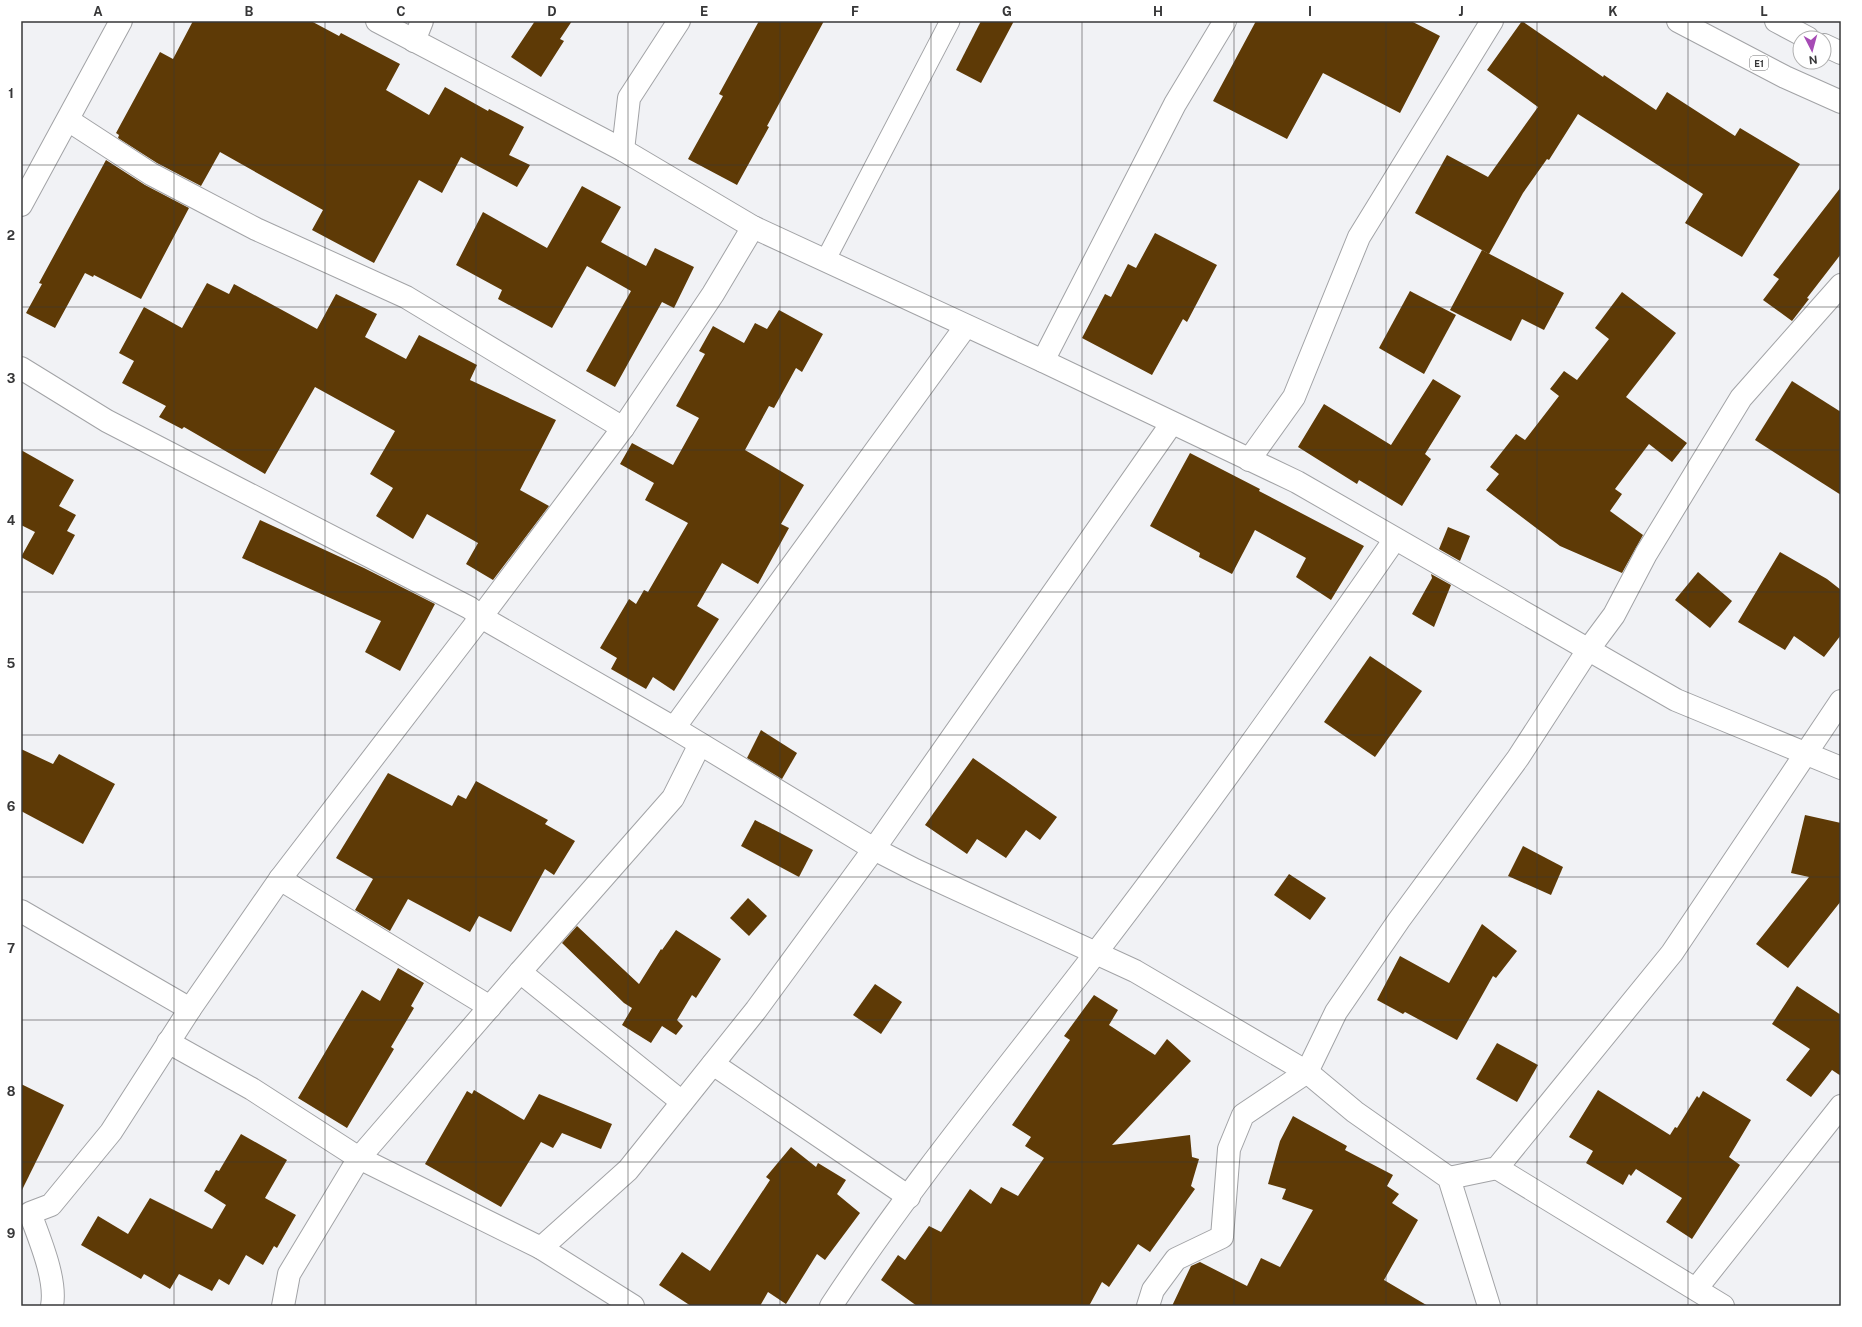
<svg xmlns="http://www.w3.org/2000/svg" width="1862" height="1327" viewBox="0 0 1862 1327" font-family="'Public Sans',sans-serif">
  <rect width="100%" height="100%" fill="#f1f2f5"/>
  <g fill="#5e3a06">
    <polygon points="193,21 311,21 339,36 341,33 400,64 386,90 429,115 445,87 488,111 489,109 524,127 509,155 530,165 517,187 461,157 442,193 419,180 374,263 312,230 323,210 220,152 201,186 157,163 118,138 119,135 116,133 160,52 173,59"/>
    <polygon points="535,21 572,21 560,39 564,41 541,77 511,57"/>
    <polygon points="759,21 824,21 767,126 769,127 737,185 688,159 723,96 719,94"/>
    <polygon points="981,21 1014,21 981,83 956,70"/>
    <polygon points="1256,21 1411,21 1440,36 1400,113 1323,73 1287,139 1213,101"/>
    <polygon points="1522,21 1603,77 1604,75 1656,110 1667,92 1735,136 1740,128 1800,164 1742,257 1685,223 1703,194 1578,114 1549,160 1547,159 1523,193 1489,254 1415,213 1447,155 1488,177 1538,107 1487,70"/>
    <polygon points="106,160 145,185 189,208 141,299 94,275 93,277 85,273 55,328 26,313 42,284 39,283"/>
    <polygon points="582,186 621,207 601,242 646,266 655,248 694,267 674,308 662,302 615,387 586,371 631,291 587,266 552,328 498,299 502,290 456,265 483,212 547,248"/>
    <polygon points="1841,187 1841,254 1807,298 1809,299 1792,321 1763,300 1779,279 1773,275"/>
    <polygon points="1155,233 1217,265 1187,322 1183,319 1152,375 1082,338 1105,294 1111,297 1128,264 1136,268"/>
    <polygon points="1482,250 1564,293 1544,330 1522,319 1511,341 1450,310"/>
    <polygon points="207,283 229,294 234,284 317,329 336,294 377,314 365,337 406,359 419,335 477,365 470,380 556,420 520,490 549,506 493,580 466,564 478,543 427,514 413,539 376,516 393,488 370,474 395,431 315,387 265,474 184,427 182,429 159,417 166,406 122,383 134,361 119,353 144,307 182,328"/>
    <polygon points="1410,291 1456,315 1424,374 1379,348"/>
    <polygon points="1622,292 1676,333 1626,397 1687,443 1672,462 1649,444 1615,489 1622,494 1610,511 1643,535 1622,573 1560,546 1486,490 1499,474 1490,467 1516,434 1525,440 1559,396 1550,389 1564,371 1577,380 1609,339 1595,328"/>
    <polygon points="779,310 823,334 802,372 796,368 774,408 769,406 745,450 804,485 781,524 789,528 758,584 722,563 697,606 719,619 674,691 653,677 646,689 611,669 617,658 600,648 629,599 636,604 644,590 648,592 688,523 645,500 654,483 620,464 632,443 673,465 699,418 676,406 705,354 699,351 713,326 744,343 755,323 767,329"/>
    <polygon points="1433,379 1461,396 1425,454 1431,459 1402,506 1359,480 1357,484 1298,447 1324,404 1391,445"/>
    <polygon points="1792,381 1841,412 1841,495 1755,440"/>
    <polygon points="21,450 74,480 59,506 76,515 67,531 75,535 53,575 21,557 35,532 21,525"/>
    <polygon points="1190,453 1260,489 1259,491 1364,546 1331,600 1296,577 1306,558 1255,530 1232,574 1199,557 1200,553 1150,526"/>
    <polygon points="260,520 364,568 435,604 400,671 365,652 381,621 242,558"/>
    <polygon points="1448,527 1470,536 1460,561 1439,549"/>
    <polygon points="1780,552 1827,579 1841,590 1841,635 1824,657 1794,636 1785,650 1738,622"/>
    <polygon points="1698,572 1732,601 1710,628 1675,600"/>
    <polygon points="1431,574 1451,585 1434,627 1412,614 1432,578"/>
    <polygon points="1370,656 1422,691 1375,757 1324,722"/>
    <polygon points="761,730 797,753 782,779 747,758"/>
    <polygon points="21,749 53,764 59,754 115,784 83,844 21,811"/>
    <polygon points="973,758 1057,817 1040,840 1026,830 1006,858 977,839 967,854 925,825"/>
    <polygon points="388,773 452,806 458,795 466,799 476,781 548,820 545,824 575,841 554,875 545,869 511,932 479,916 470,932 408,899 390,931 355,910 373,879 336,858"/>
    <polygon points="1805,815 1841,823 1841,901 1788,968 1756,944 1809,877 1791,873"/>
    <polygon points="755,820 813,850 799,877 741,846"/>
    <polygon points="1523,846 1563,867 1551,895 1508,876"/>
    <polygon points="1289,874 1326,898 1310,920 1274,895"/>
    <polygon points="748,898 767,916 749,936 730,918"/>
    <polygon points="1482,924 1517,951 1496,978 1493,976 1457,1040 1405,1012 1403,1014 1377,1000 1400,956 1449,983"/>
    <polygon points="577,926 639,984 661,949 662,950 676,930 721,959 696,998 692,995 677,1020 683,1026 676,1035 662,1026 651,1043 622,1025 632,1008 624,1003 562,943"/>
    <polygon points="398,968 424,983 411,1006 414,1008 391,1047 394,1049 347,1128 298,1098 362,990 380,1001"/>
    <polygon points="875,984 902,1002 881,1034 853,1015"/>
    <polygon points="1797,986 1841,1015 1841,1076 1832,1070 1811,1097 1786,1080 1810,1049 1772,1024"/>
    <polygon points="1094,995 1118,1010 1109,1025 1155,1055 1167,1039 1191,1061 1112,1145 1190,1135 1192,1157 1199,1159 1191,1186 1195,1189 1150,1252 1138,1244 1109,1287 1102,1282 1089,1306 917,1306 881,1280 898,1255 905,1260 929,1226 941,1232 970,1189 991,1204 1001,1187 1018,1196 1044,1158 1025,1146 1031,1137 1012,1125 1070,1040 1064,1036"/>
    <polygon points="1497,1043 1538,1065 1517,1102 1476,1079"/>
    <polygon points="21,1084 64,1105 21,1192"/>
    <polygon points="474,1090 524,1120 539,1094 612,1124 601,1149 562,1133 553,1148 541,1142 501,1207 425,1164 467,1091 472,1094"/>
    <polygon points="1598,1090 1670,1135 1675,1127 1677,1128 1697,1096 1699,1098 1703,1091 1751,1120 1729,1157 1740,1165 1692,1239 1666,1222 1682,1198 1636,1169 1631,1176 1629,1174 1623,1185 1586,1163 1593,1151 1569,1137"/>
    <polygon points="1293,1116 1347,1146 1345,1150 1393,1175 1387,1186 1399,1194 1392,1203 1418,1220 1384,1280 1428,1306 1172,1306 1191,1266 1200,1262 1247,1286 1261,1258 1280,1267 1313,1210 1282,1199 1286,1189 1268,1184 1280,1141"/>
    <polygon points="241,1134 287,1160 265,1198 296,1215 277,1248 274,1246 263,1265 246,1255 229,1285 219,1279 212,1291 179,1274 170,1289 144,1274 141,1279 81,1245 98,1216 128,1234 150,1198 212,1229 226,1205 204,1191 216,1170 219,1171"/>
    <polygon points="791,1147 816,1167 818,1163 846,1180 837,1194 860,1213 825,1260 817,1254 786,1304 768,1292 760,1306 691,1306 659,1285 682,1252 710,1271 770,1180 766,1177"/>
  </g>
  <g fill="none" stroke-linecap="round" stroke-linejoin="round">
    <g stroke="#a2a3a6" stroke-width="21">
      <polyline id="service" points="825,261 950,21"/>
    </g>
    <g stroke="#a2a3a6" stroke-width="24">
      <g id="minor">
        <polyline points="377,21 623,150 753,227 1043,361 1297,482 1676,700 1841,768"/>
        <polyline points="414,41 422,21"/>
        <polyline points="68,120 151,174 256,229 406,297 623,428"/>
        <polyline points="623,150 629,98 679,21"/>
        <polyline points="1043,361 1175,104 1225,21"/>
        <polyline points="21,368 107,421 470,608 481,617 674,728 874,849 915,870 1135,971 1307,1072 1355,1112 1449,1178 1489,1306"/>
        <polyline points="1249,460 1294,397 1359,237 1492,21"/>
        <polyline points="674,728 966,326"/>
        <polyline points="280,879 490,1007"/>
        <polyline points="21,911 190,1009"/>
        <polyline points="520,972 673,798 700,744"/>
        <polyline points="168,1042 252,1089 359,1158 541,1248"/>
        <polyline points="713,1064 909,1197"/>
        <polyline points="1497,1168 1723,1306"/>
        <polyline points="1449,1178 1497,1168 1672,953 1841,701"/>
        <polyline points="1696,1289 1841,1106"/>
        <path d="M52,1306C57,1279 39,1238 30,1213L51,1205L111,1132L190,1009L280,879L481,617L623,428L713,294L753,227"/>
        <polyline points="283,1306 289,1274 359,1158 520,972 682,1102"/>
        <polyline points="633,1306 541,1248 628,1170 756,1010 874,849 1172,423"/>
        <path d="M831,1306C912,1183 1006,1070 1095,954C1199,819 1298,679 1395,539"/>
        <polyline points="1148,1306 1153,1290 1176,1259 1222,1237 1229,1149 1243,1115 1307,1072 1336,1012 1399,920 1518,758 1588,650 1614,615 1646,554 1741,398 1841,285"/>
      </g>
    </g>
    <g stroke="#a2a3a6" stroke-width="24">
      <polyline id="tertiary" points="21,205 121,21"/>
    </g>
    <g stroke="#a2a3a6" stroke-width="24">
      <g id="trunk">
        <polyline points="1678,21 1785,77 1841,102"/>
        <polyline points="1776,21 1808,38"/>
        <polyline points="1824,45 1841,53"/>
      </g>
    </g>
    <use href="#service" stroke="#fff" stroke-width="19"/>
    <use href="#minor" stroke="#fff" stroke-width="22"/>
    <use href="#tertiary" stroke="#fff" stroke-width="22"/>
    <use href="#trunk" stroke="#fff" stroke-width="22"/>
  </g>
  <path fill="none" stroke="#373738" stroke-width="1" stroke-opacity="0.55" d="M174,21V1306M325,21V1306M476,21V1306M628,21V1306M780,21V1306M931,21V1306M1082,21V1306M1234,21V1306M1386,21V1306M1537,21V1306M1688,21V1306M21,165H1841M21,307H1841M21,450H1841M21,592H1841M21,735H1841M21,877H1841M21,1020H1841M21,1162H1841"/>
  <g text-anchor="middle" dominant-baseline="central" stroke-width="4" stroke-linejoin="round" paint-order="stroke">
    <rect fill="#fff" stroke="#737374" stroke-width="1" x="1750" y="56" width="18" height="14" rx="3"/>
    <g font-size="9" font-weight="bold" fill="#373738">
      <text x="1759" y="63">E1</text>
    </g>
  </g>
  <rect width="1862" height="1327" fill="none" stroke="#ffffff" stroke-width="44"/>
  <g transform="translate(1812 50) rotate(174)"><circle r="19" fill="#ffffff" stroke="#afafaf"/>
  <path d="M0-3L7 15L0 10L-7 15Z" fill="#a64bb5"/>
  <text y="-6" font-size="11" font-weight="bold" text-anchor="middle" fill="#373738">N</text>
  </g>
  <rect x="22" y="22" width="1818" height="1283" fill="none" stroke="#373738" stroke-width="1.5"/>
  <g font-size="13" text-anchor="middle" font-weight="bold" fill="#373738">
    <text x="98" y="16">A</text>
    <text x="249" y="16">B</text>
    <text x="401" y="16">C</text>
    <text x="552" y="16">D</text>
    <text x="704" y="16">E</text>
    <text x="855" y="16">F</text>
    <text x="1007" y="16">G</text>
    <text x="1158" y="16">H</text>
    <text x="1310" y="16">I</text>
    <text x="1461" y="16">J</text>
    <text x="1613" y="16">K</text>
    <text x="1764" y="16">L</text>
    <text x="11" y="98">1</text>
    <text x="11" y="240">2</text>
    <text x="11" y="383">3</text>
    <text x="11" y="525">4</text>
    <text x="11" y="668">5</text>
    <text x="11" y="811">6</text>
    <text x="11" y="953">7</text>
    <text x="11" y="1096">8</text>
    <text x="11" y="1238">9</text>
  </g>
</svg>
